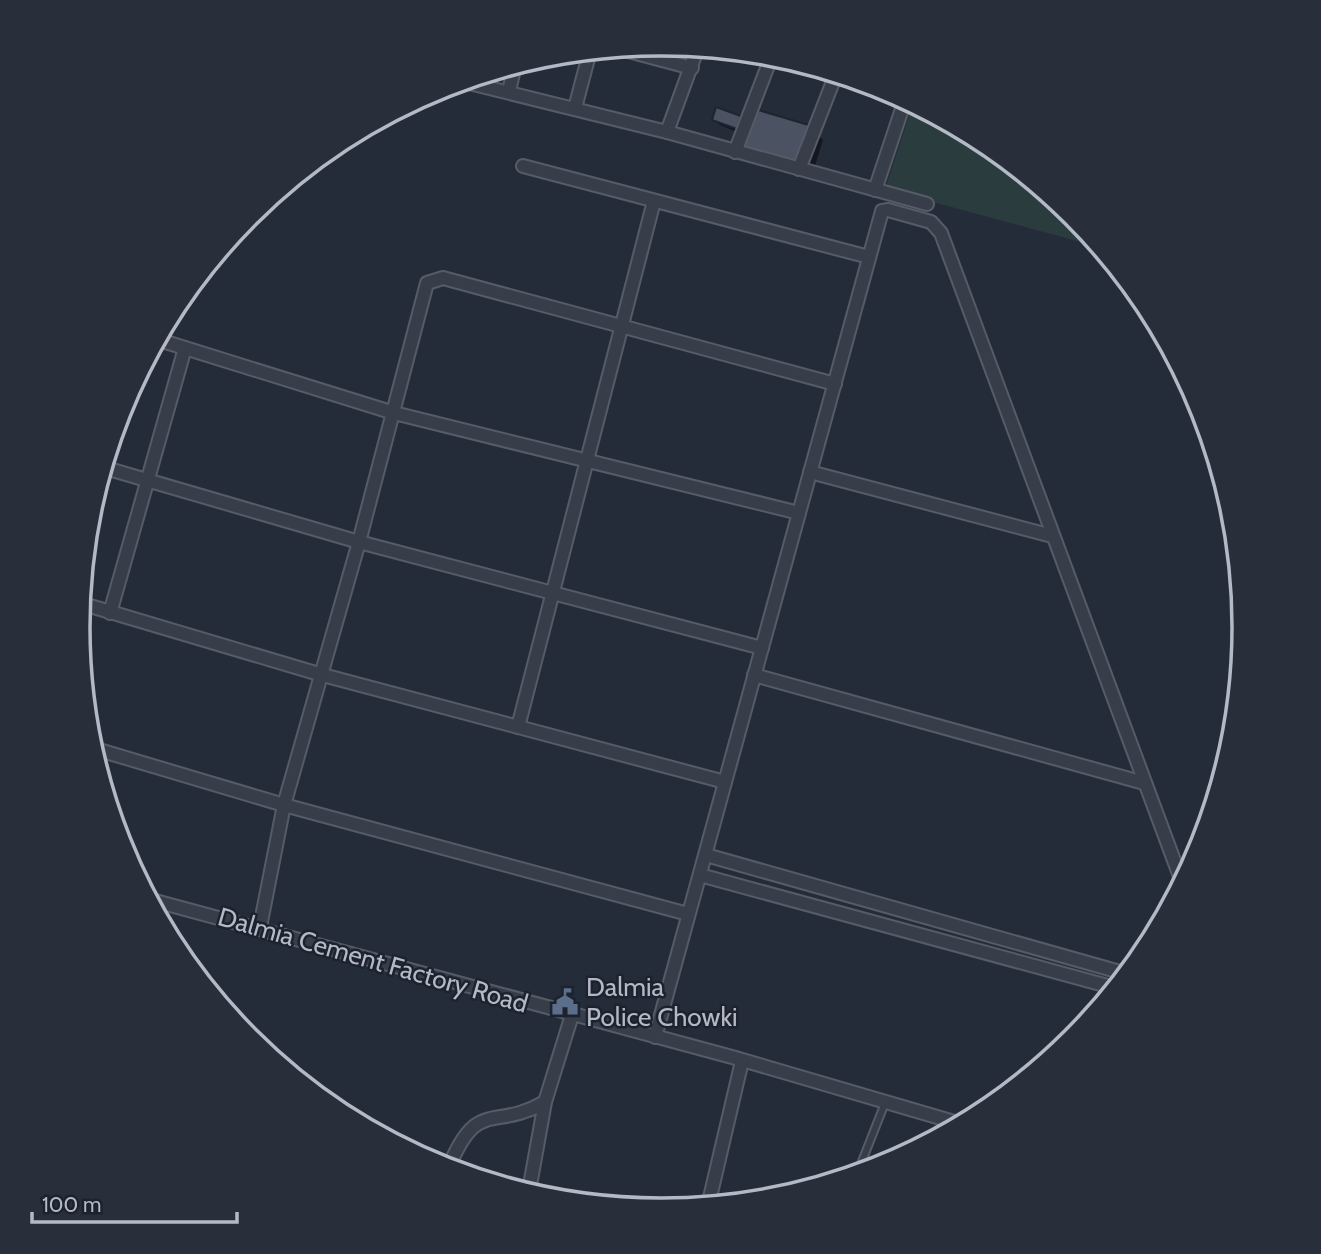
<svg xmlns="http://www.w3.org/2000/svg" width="1321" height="1254" viewBox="0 0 1321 1254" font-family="Cabin,sans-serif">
  <rect width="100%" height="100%" fill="#252c39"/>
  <polygon fill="#2b3c3e" points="913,104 985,142 1073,215 1099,247 885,189"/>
  <g fill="#0007">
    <polygon points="740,118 746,123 742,134 720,125 714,120"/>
    <polygon points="811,128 823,140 811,179 807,175 749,163 737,152"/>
  </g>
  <g fill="#4b5261" stroke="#1f2530" stroke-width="2">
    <polygon points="716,107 741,116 737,129 712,120"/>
    <polygon points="755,109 812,126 796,164 735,152"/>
  </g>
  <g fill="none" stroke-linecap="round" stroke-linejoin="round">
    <g stroke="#565c67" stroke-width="10">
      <polyline id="service" points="857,1174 885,1103"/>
    </g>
    <g stroke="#565c67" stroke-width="16">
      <g id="minor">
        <polyline points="617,48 692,68"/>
        <polyline points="461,81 667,132 927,204"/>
        <polyline points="509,91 515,65"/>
        <polyline points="575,108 590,51"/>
        <polyline points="667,132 698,47"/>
        <polyline points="735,152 772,55"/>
        <polyline points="523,166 869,257"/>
        <polyline points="799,169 836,74"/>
        <polyline points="875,190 905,100"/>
        <polyline points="156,339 394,413 799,513"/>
        <polyline points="102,467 359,542 762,648"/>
        <polyline points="810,472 1052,536"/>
        <polyline points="80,603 319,674 725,782"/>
        <polyline points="110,613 185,348"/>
        <polyline points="754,675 1144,783"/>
        <polyline points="518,727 654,201"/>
        <polyline points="99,750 284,805 688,914"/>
        <polyline points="706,855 1127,974"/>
        <polyline points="700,875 1115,988"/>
        <polyline points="148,899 732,1057 961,1124"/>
        <polyline points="260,927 284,805 359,542 427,283 443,278 835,384"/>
        <polyline points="655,1037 882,211 888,210 931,222 941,233 1182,882"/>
        <path d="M448,1169C478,1096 493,1132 545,1102"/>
        <polyline points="532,1194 529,1191 545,1102 572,1015"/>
        <polyline points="708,1206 742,1061"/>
      </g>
    </g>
    <use href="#service" stroke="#383e49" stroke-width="6"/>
    <use href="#minor" stroke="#383e49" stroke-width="12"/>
  </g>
  <defs>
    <g id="civic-bare" transform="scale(2.1)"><path d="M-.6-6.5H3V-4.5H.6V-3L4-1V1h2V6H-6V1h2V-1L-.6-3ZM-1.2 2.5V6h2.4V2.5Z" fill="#5c6f8a" stroke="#1d232e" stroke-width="2.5" paint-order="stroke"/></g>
  </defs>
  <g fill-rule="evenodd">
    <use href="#civic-bare" x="565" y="1002"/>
  </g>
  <g text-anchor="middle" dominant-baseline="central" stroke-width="5" stroke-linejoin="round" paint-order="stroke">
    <g font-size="26" fill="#b3b9c5" stroke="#1d232e">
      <text transform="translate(373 960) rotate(16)">Dalmia Cement Factory Road</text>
    </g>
    <g font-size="26" fill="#b3b9c5" stroke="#1d232e" text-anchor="start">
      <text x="586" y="987">Dalmia<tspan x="586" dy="30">Police Chowki</tspan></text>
    </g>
  </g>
  <path d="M0 0H1321V1254H0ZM90 627a571 571 0 1 1 1142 0a571 571 0 1 1-1142 0Z" fill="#292f3a" fill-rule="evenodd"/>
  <path fill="none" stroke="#b3b9c5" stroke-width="3.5" d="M90 627a571 571 0 1 1 1142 0a571 571 0 1 1-1142 0Z"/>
  <path d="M32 1212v10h205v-10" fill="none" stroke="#b3b9c5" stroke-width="3.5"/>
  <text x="42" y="1212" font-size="21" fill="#b3b9c5" stroke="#1d232e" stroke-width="5" paint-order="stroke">100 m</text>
</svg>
